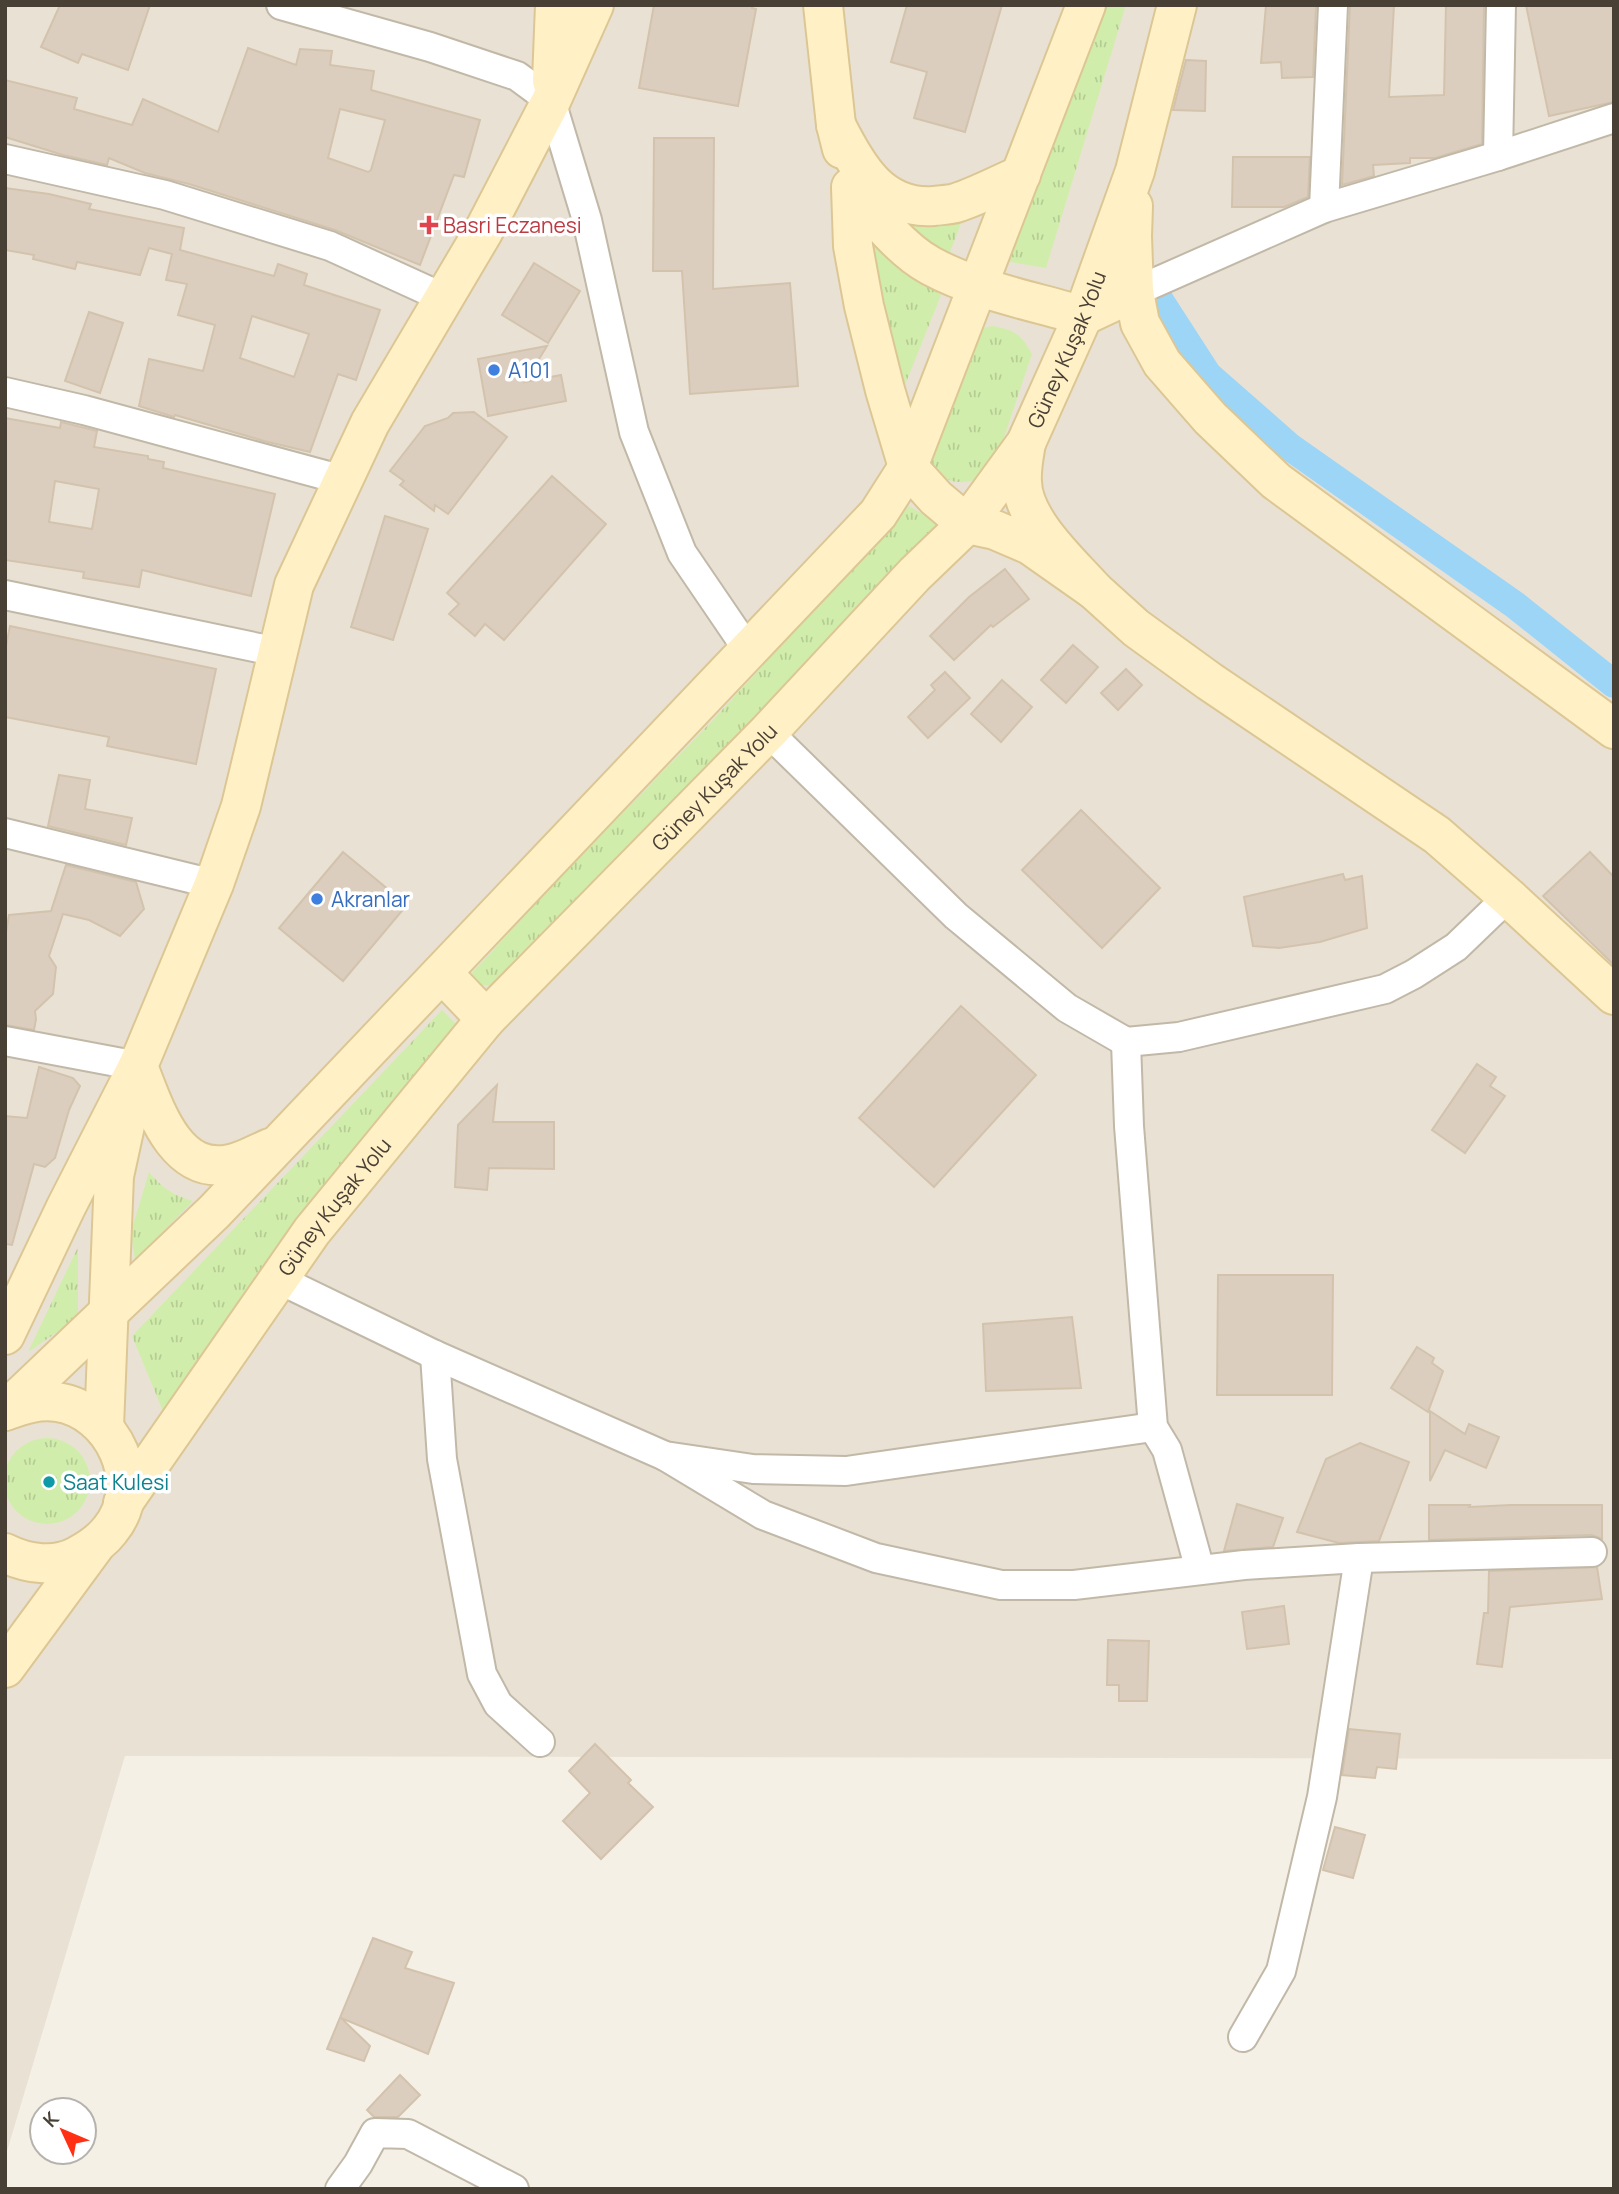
<svg xmlns="http://www.w3.org/2000/svg" width="1619" height="2194" viewBox="0 0 1619 2194" font-family="Manrope,sans-serif">
  <defs>
    <pattern id="grass-tufts" width="24" height="20" patternUnits="userSpaceOnUse" patternTransform="scale(1.75)"><rect width="24" height="20" fill="#d1edab"/><path d="M3 7l-1-3M5 7V3M7 7l1-3M15 17l-1-3M17 17v-4M19 17l1-3" fill="none" stroke="#b5cc94"/></pattern>
  </defs>
  <rect width="100%" height="100%" fill="#f5f0e6"/>
  <polygon fill="#e9e2d4" points="5,5 1614,5 1614,1759 125,1756 5,2158"/>
  <g fill="url(#grass-tufts)">
    <polygon points="1087,5 1126,5 1046,268 999,260"/>
    <polygon points="895,211 964,215 948,258 935,252"/>
    <polygon points="870,230 917,278 941,295 903,390 884,337"/>
    <path d="M992,326C1015,330 1021,334 1032,354L993,470C964,490 940,486 925,453L971,331Z"/>
    <polygon points="909,506 944,526 501,986 479,985 471,980 472,973 556,882 713,720"/>
    <polygon points="442,1010 457,1025 165,1416 132,1336"/>
    <path d="M149,1172C162,1188 173,1195 193,1201L135,1260L131,1232Z"/>
    <polygon points="78,1247 78,1318 28,1352"/>
    <circle cx="47" cy="1481" r="43"/>
  </g>
  <g fill="none" stroke-linecap="round" stroke-linejoin="round">
    <polyline stroke="#9dd5f7" stroke-width="28" points="1157,296 1208,375 1290,447 1515,605 1614,684"/>
  </g>
  <g fill="#dbcebe" stroke="#d3c3ad" stroke-width="2" fill-rule="evenodd">
    <polygon points="60,5 150,5 128,70 82,54 78,63 41,47"/>
    <polygon points="654,5 752,5 752,8 756,9 738,106 639,88"/>
    <polygon points="907,5 1002,5 965,132 914,118 927,72 891,62"/>
    <polygon points="1266,5 1316,5 1313,77 1282,78 1281,62 1261,63"/>
    <polygon points="1350,5 1394,5 1389,97 1444,95 1446,5 1484,5 1482,144 1435,158 1410,158 1410,163 1373,165 1374,176 1342,185"/>
    <polygon points="1526,5 1614,5 1614,102 1549,116"/>
    <path d="M248,48L296,65L300,49L332,51L330,65L374,71L371,90L480,120L464,177L454,175L420,265L335,230L189,184L145,173L109,158L107,165L63,155L5,137V80L77,98L74,109L132,125L143,99L218,132ZM340,109L385,120L371,170L368,172L328,158Z"/>
    <polygon points="1186,60 1206,61 1205,111 1173,110"/>
    <polygon points="654,138 714,138 713,289 790,283 798,386 690,394 682,271 653,271"/>
    <polygon points="1233,157 1310,157 1308,197 1284,207 1232,207"/>
    <path d="M5,188L49,194L91,204L89,209L184,228L180,250L274,276L278,264L307,274L304,285L380,310L356,380L338,374L310,452L264,441L175,415L174,417L139,406L149,359L203,371L215,325L178,315L187,284L166,280L172,254L149,248L140,275L77,262L75,269L33,259L34,255L5,250ZM252,316L309,334L294,377L240,358Z"/>
    <polygon points="534,263 580,291 548,343 502,315"/>
    <polygon points="89,312 123,323 100,393 65,381"/>
    <polygon points="547,346 525,382 561,375 566,401 488,416 478,359"/>
    <polygon points="474,412 507,437 448,514 435,505 434,511 400,485 404,481 390,471 425,426 448,418 453,413"/>
    <path d="M5,418L60,428L61,422L97,431L94,447L148,456V459L164,462L163,468L275,494L251,596L142,570L139,587L83,578L84,572L5,560ZM55,481L99,489L92,529L49,522Z"/>
    <polygon points="552,476 606,524 504,640 485,624 475,636 449,614 459,604 447,593"/>
    <polygon points="385,516 428,529 393,640 351,627"/>
    <polygon points="1005,569 1029,599 993,627 991,625 954,660 930,636 969,597"/>
    <polygon points="10,626 216,669 196,764 107,746 109,737 5,717 5,651"/>
    <polygon points="1073,645 1098,667 1066,703 1041,680"/>
    <polygon points="1126,669 1142,685 1118,710 1101,693"/>
    <polygon points="945,672 970,698 928,738 908,717 935,690 931,685"/>
    <polygon points="1002,680 1032,707 1001,742 971,714"/>
    <polygon points="59,775 90,780 85,809 132,818 126,845 48,826"/>
    <polygon points="1081,810 1160,888 1102,948 1022,870"/>
    <polygon points="343,852 407,905 343,981 279,928"/>
    <polygon points="1590,852 1614,877 1614,965 1543,896"/>
    <polygon points="66,865 136,882 144,909 120,936 89,920 63,914 49,956 56,967 53,994 35,1011 36,1019 34,1030 5,1025 5,939 9,915 51,911"/>
    <polygon points="1343,874 1345,880 1362,876 1367,928 1320,942 1279,948 1253,946 1244,897"/>
    <polygon points="961,1006 1036,1075 934,1187 859,1118"/>
    <polygon points="1477,1064 1496,1077 1490,1086 1505,1096 1465,1153 1432,1130"/>
    <polygon points="39,1067 73,1078 80,1086 69,1110 55,1158 45,1167 34,1164 12,1245 5,1244 5,1116 27,1118"/>
    <polygon points="497,1085 493,1122 554,1122 554,1169 489,1168 487,1190 455,1187 458,1125"/>
    <polygon points="1218,1275 1333,1275 1332,1395 1217,1395"/>
    <polygon points="1072,1317 1081,1388 986,1391 983,1324"/>
    <polygon points="1417,1347 1434,1358 1432,1363 1443,1371 1428,1412 1391,1388"/>
    <polygon points="1430,1411 1465,1434 1469,1424 1499,1437 1486,1468 1445,1450 1430,1481"/>
    <polygon points="1360,1443 1409,1462 1379,1541 1339,1543 1297,1532 1326,1459"/>
    <polygon points="1237,1504 1283,1518 1273,1547 1224,1551"/>
    <polygon points="1429,1505 1470,1505 1469,1507 1511,1505 1602,1505 1602,1539 1592,1535 1429,1540"/>
    <polygon points="1597,1567 1602,1599 1510,1607 1502,1667 1477,1664 1484,1613 1488,1613 1489,1571"/>
    <polygon points="1284,1606 1289,1644 1247,1649 1242,1612"/>
    <polygon points="1108,1640 1149,1641 1147,1701 1119,1701 1119,1685 1107,1685"/>
    <polygon points="1349,1729 1400,1734 1396,1769 1377,1767 1375,1778 1342,1775"/>
    <polygon points="595,1744 631,1780 628,1783 653,1807 601,1859 563,1821 590,1793 569,1771"/>
    <polygon points="1335,1827 1365,1835 1353,1878 1323,1870"/>
    <polygon points="373,1938 412,1952 405,1968 454,1983 428,2054 341,2018 370,2046 364,2061 327,2049"/>
    <polygon points="400,2075 420,2095 398,2117 374,2117 367,2110"/>
  </g>
  <g fill="none" stroke-linecap="round" stroke-linejoin="round">
    <g stroke="#c1b8a8" stroke-width="32">
      <g id="minor">
        <polyline points="281,5 430,47 517,76 551,101 587,220 634,432 682,553 748,650"/>
        <polyline points="1498,156 1501,5"/>
        <polyline points="5,159 165,195 330,246 444,298"/>
        <polyline points="1324,208 1333,5"/>
        <polyline points="1134,292 1324,208 1498,156 1614,118"/>
        <polyline points="5,392 84,410 343,480"/>
        <polyline points="5,595 278,652"/>
        <polyline points="768,732 956,916 1067,1008 1126,1042 1179,1037 1385,989 1414,974 1456,947 1508,897"/>
        <polyline points="5,833 214,884"/>
        <polyline points="5,1041 138,1066"/>
        <polyline points="1126,1042 1129,1126 1153,1427 1167,1450 1200,1570"/>
        <polyline points="278,1279 435,1355 665,1456 753,1469 846,1471 1153,1427"/>
        <polyline points="435,1355 442,1459 482,1674 498,1704 540,1742"/>
        <polyline points="665,1456 763,1515 876,1558 1001,1585 1074,1585 1244,1565 1359,1558 1592,1552"/>
        <polyline points="1243,2037 1281,1971 1322,1797 1359,1558"/>
        <polyline points="340,2189 358,2164 375,2133 408,2134 514,2189"/>
      </g>
    </g>
    <g stroke="#dcc794" stroke-width="42">
      <g id="secondary">
        <polyline points="823,5 836,125 842,149"/>
        <polyline points="552,81 555,5"/>
        <path d="M836,125C857,167 881,210 934,206C941,205 949,205 956,203C978,196 1000,184 1021,175"/>
        <polyline points="1133,206 1132,236 1134,292 1140,323 1162,363 1210,418 1276,481 1614,729"/>
        <path d="M1026,443C1024,455 1021,469 1022,482C1023,521 1069,562 1094,590L1030,545L995,530L967,524L936,498L908,467L885,390L864,306L853,246L851,187C872,213 901,250 931,266C977,291 1033,301 1083,316L1134,292"/>
        <polyline points="1094,590 1136,628 1209,681 1437,835 1508,897 1614,995"/>
        <polyline points="442,973 486,1019"/>
        <path d="M270,1148C258,1153 243,1162 230,1164C174,1176 154,1106 138,1066L214,884L241,806L294,585L370,423L483,232L551,101L594,5"/>
        <polyline points="5,1335 66,1207 138,1066 114,1176 104,1427"/>
        <polyline points="5,1411 214,1212 878,514 908,467 1086,5"/>
        <path d="M5,1411C22,1405 39,1399 57,1402C113,1410 148,1484 110,1530C101,1542 90,1549 77,1556C55,1568 27,1564 5,1553"/>
        <path id="s1" d="M123,1503L312,1231L486,1019L768,732L915,574L967,524L1026,443L1083,316L1135,171L1177,5"/>
        <polyline points="5,1668 94,1547"/>
      </g>
    </g>
    <use href="#minor" stroke="#fff" stroke-width="28"/>
    <use href="#secondary" stroke="#fff0c6" stroke-width="38"/>
  </g>
  <path fill="#e0444e" stroke="#fff" stroke-width="2.5" d="M425.5 214.5h7v7h7v7h-7v7h-7v-7h-7v-7h7z"/>
  <g fill="#3f7fe0" stroke="#fff" stroke-width="2.5">
    <circle cx="494" cy="370" r="7"/>
    <circle cx="317" cy="899" r="7"/>
  </g>
  <circle fill="#0f9aa8" stroke="#fff" stroke-width="2.5" cx="49" cy="1482" r="7"/>
  <g text-anchor="middle" dominant-baseline="central" stroke-width="7" stroke-linejoin="round" paint-order="stroke">
    <g font-size="21" fill="#be3a42" stroke="#fff" text-anchor="start">
      <text x="443" y="225">Basri Eczanesi</text>
    </g>
    <g font-size="21" fill="#484035" stroke="#fff">
      <text stroke="none"><textPath href="#s1" startOffset="1498">Güney Kuşak Yolu</textPath></text>
      <text stroke="none"><textPath href="#s1" startOffset="931">Güney Kuşak Yolu</textPath></text>
      <text stroke="none"><textPath href="#s1" startOffset="364">Güney Kuşak Yolu</textPath></text>
    </g>
    <g font-size="21" fill="#366cbe" stroke="#fff" text-anchor="start">
      <text x="508" y="370">A101</text>
      <text x="331" y="899">Akranlar</text>
    </g>
    <g font-size="21" fill="#0d838f" stroke="#fff" text-anchor="start">
      <text x="63" y="1482">Saat Kulesi</text>
    </g>
  </g>
  <rect width="1619" height="2194" fill="none" stroke="#484035" stroke-width="14"/>
  <g transform="translate(63 2131) rotate(314)"><circle r="33" fill="#ffffff" stroke="#b6b3ae" stroke-width="2"/>
  <path d="M0-5L12 26L0 18L-12 26Z" fill="#ff3013"/>
  <text y="-10" font-size="19" font-weight="bold" text-anchor="middle" fill="#484035">K</text>
  </g>
</svg>
